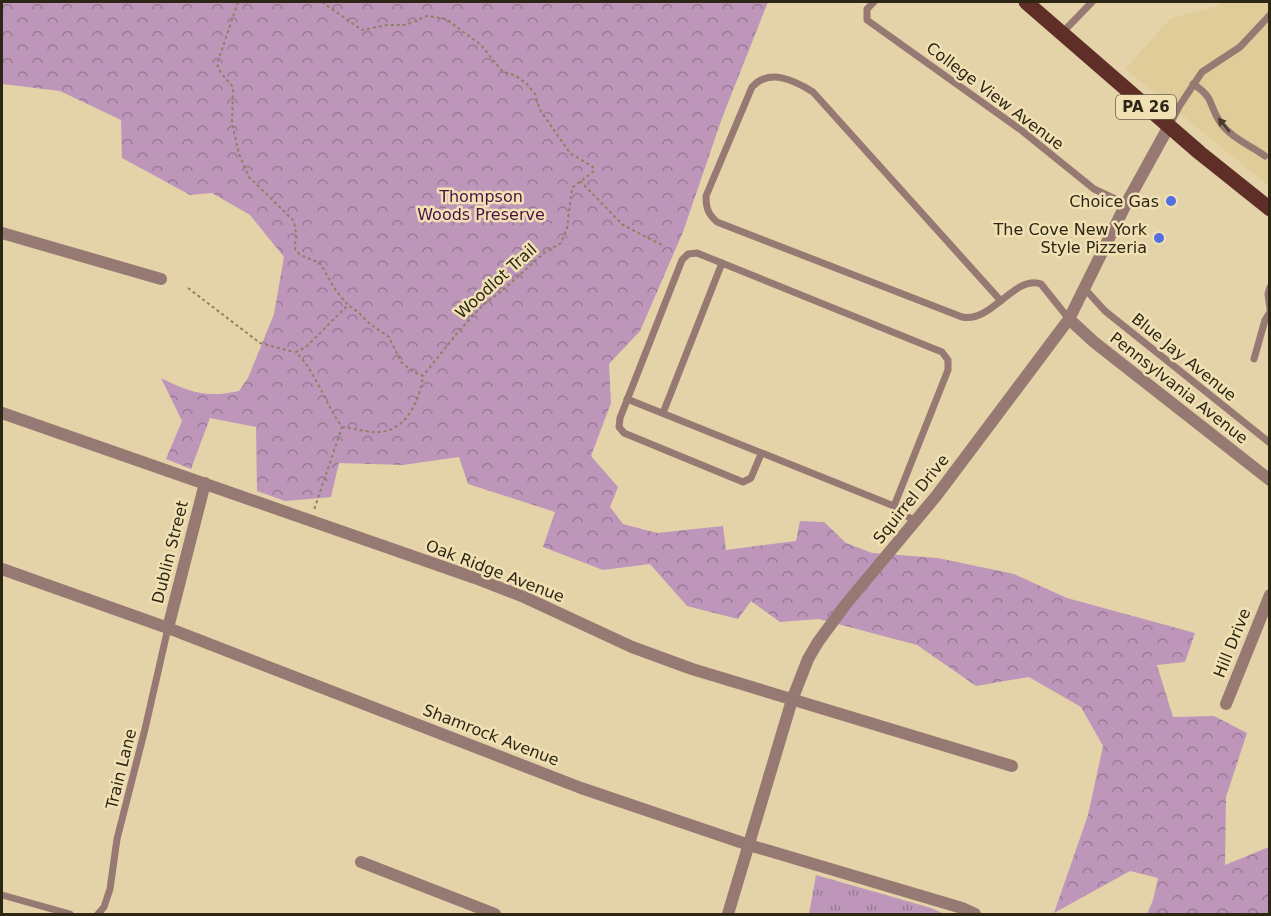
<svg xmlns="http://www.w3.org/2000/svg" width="1271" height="916" viewBox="0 0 1271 916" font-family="'DejaVu Sans',sans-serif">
  <defs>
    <pattern id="grass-tufts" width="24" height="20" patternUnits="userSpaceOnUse" patternTransform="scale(1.5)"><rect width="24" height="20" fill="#bd96ba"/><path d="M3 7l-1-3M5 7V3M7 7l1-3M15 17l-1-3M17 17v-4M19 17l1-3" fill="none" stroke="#9a7a96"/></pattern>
    <pattern id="forest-crowns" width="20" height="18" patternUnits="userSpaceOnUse" patternTransform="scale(1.5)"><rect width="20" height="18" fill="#bd96ba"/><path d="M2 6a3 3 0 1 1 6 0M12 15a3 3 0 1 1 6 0" fill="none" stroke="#9a7a96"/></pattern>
  </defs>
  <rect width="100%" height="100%" fill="#e4d3a8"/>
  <polygon fill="#e0cc99" points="1221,2 1269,2 1269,186 1125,69 1171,18 1216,7"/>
  <polygon fill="url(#grass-tufts)" points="816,875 931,908 944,914 809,914"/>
  <path fill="url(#forest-crowns)" d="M2,2H768L722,118L683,232L640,331L609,364L611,403L591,456L618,487L610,507L623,524L657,533L723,526L726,550L796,541L800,521L824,522L846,543L872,553L938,558L1014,574L1067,598L1195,633L1185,662L1157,665L1173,717L1214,716L1247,733L1226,797L1225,865L1269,847V914H1147L1153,900L1158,878L1130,871L1054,913L1088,815L1103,746L1081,707L1029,677L976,686L917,645L819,619L780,622L751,601L738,619L687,606L650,564L603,570L543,547L555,512L468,484L459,457L403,465L339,463L331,497L285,501L257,491L256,427L210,418L191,469L166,459L182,421L161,378C191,393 207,398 239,391L248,378L274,314L284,257L250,215L212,193L190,195L122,158L121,120L60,91L2,84Z"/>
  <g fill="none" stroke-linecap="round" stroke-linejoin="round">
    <g stroke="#8e8263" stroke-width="2" stroke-dasharray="3 3" stroke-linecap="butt">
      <path d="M238,2L217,64L221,73L233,87L232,123L239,154L249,177L294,221L296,233L295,249L300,255L320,263L336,291L348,305L306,347L296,352C317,374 325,403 342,427L314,510"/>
      <polyline points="322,2 362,30 387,25 406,25 427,16 446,19 481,45 502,71 516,76 527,84 535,94 540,110 570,153 593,167 594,171 572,188 567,228 561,243 545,252 503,290 483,305 458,332 423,376"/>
      <polyline points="580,181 623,225 662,245"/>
      <polyline points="188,288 260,343 294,352"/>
      <path d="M342,427C354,428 368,433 380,432C407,430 420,399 423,376L412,371L401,362L389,337L370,324L358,312L348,305"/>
    </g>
    <g stroke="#967973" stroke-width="7">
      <polyline points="874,2 867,9 867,20 1021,130 1094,189 1126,204"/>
      <polyline points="1062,33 1092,2"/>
      <path d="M1193,84C1215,98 1208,104 1220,122C1230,137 1251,146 1265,156"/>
      <polyline points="1169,126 1180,105 1202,72 1240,47 1270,15"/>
      <polyline points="1270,287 1268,294 1270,309"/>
      <polyline points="1085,289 1105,311 1270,443"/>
      <path d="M1001,301L813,92C794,80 769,68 752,87L706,196C706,208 708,214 717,222L962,317C992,323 1015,274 1041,284L1069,319"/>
      <polyline points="1254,359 1265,320 1270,312"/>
      <polyline points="627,399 894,506 915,522"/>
      <polyline points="663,413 722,263"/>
      <polyline points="761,454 751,478 743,482 624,433 619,427 620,418 682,260 688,254 697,253 942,352 948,360 948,370 894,506"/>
      <polyline points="2,895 70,914"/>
      <polyline points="98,914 104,907 110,889 117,839 145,729 168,628"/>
    </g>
    <g stroke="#967973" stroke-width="12">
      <polyline points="2,233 161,279"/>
      <polyline points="1069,319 1094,342 1270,480"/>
      <polyline points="2,413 475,578 524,597 632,647 692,669 1012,766"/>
      <polyline points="2,569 168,628 581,788 749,845 962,908 975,914"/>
      <polyline points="168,628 205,483"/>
      <polyline points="1226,704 1270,595"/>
      <polyline points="361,862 495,914"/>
      <polyline points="728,914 792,700 808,659 818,642 846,604 937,495 1069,319 1126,204 1169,126"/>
    </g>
    <polyline stroke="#5e2e27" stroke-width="15" points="1026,2 1200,153 1270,209"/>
  </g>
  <defs><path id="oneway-solid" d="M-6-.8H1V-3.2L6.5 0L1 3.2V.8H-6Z" transform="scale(1.5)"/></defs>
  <use fill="#463b2c" href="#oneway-solid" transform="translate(1224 125) rotate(-129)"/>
  <g fill="#516ee2" stroke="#f1e0b4" stroke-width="2">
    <circle cx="1171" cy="201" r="6"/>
    <circle cx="1159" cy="238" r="6"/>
  </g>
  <g text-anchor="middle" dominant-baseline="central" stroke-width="5" stroke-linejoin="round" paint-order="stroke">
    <rect fill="#f1e0b4" stroke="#675e45" stroke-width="1.5" x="1116" y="95" width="60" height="24" rx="4.5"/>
    <g font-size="15" font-weight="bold" fill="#2c2615">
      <text x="1146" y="107">PA 26</text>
    </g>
    <g font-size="16" fill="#2c2615" stroke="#f1e0b4">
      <text transform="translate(995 96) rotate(37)">College View Avenue</text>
      <text transform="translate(496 281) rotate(-42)">Woodlot Trail</text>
      <text transform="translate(1184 357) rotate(39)">Blue Jay Avenue</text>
      <text transform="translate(1179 388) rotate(38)">Pennsylvania Avenue</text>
      <text transform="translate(911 499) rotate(-51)">Squirrel Drive</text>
      <text transform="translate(170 552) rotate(-76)">Dublin Street</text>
      <text transform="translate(495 571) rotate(21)">Oak Ridge Avenue</text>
      <text transform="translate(1232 643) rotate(-68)">Hill Drive</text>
      <text transform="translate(491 735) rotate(21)">Shamrock Avenue</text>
      <text transform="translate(121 769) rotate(-76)">Train Lane</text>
    </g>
    <g font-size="16" fill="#4c1049" stroke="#f1e0b4">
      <text x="481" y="196">Thompson<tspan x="481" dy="18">Woods Preserve</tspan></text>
    </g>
    <g font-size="16" fill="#2c2615" stroke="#f1e0b4" text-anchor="end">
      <text x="1159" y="201">Choice Gas</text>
      <text x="1147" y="229">The Cove New York<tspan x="1147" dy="18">Style Pizzeria</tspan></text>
    </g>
  </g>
  <rect width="1271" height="916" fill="none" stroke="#2c2615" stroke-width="6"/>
</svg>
